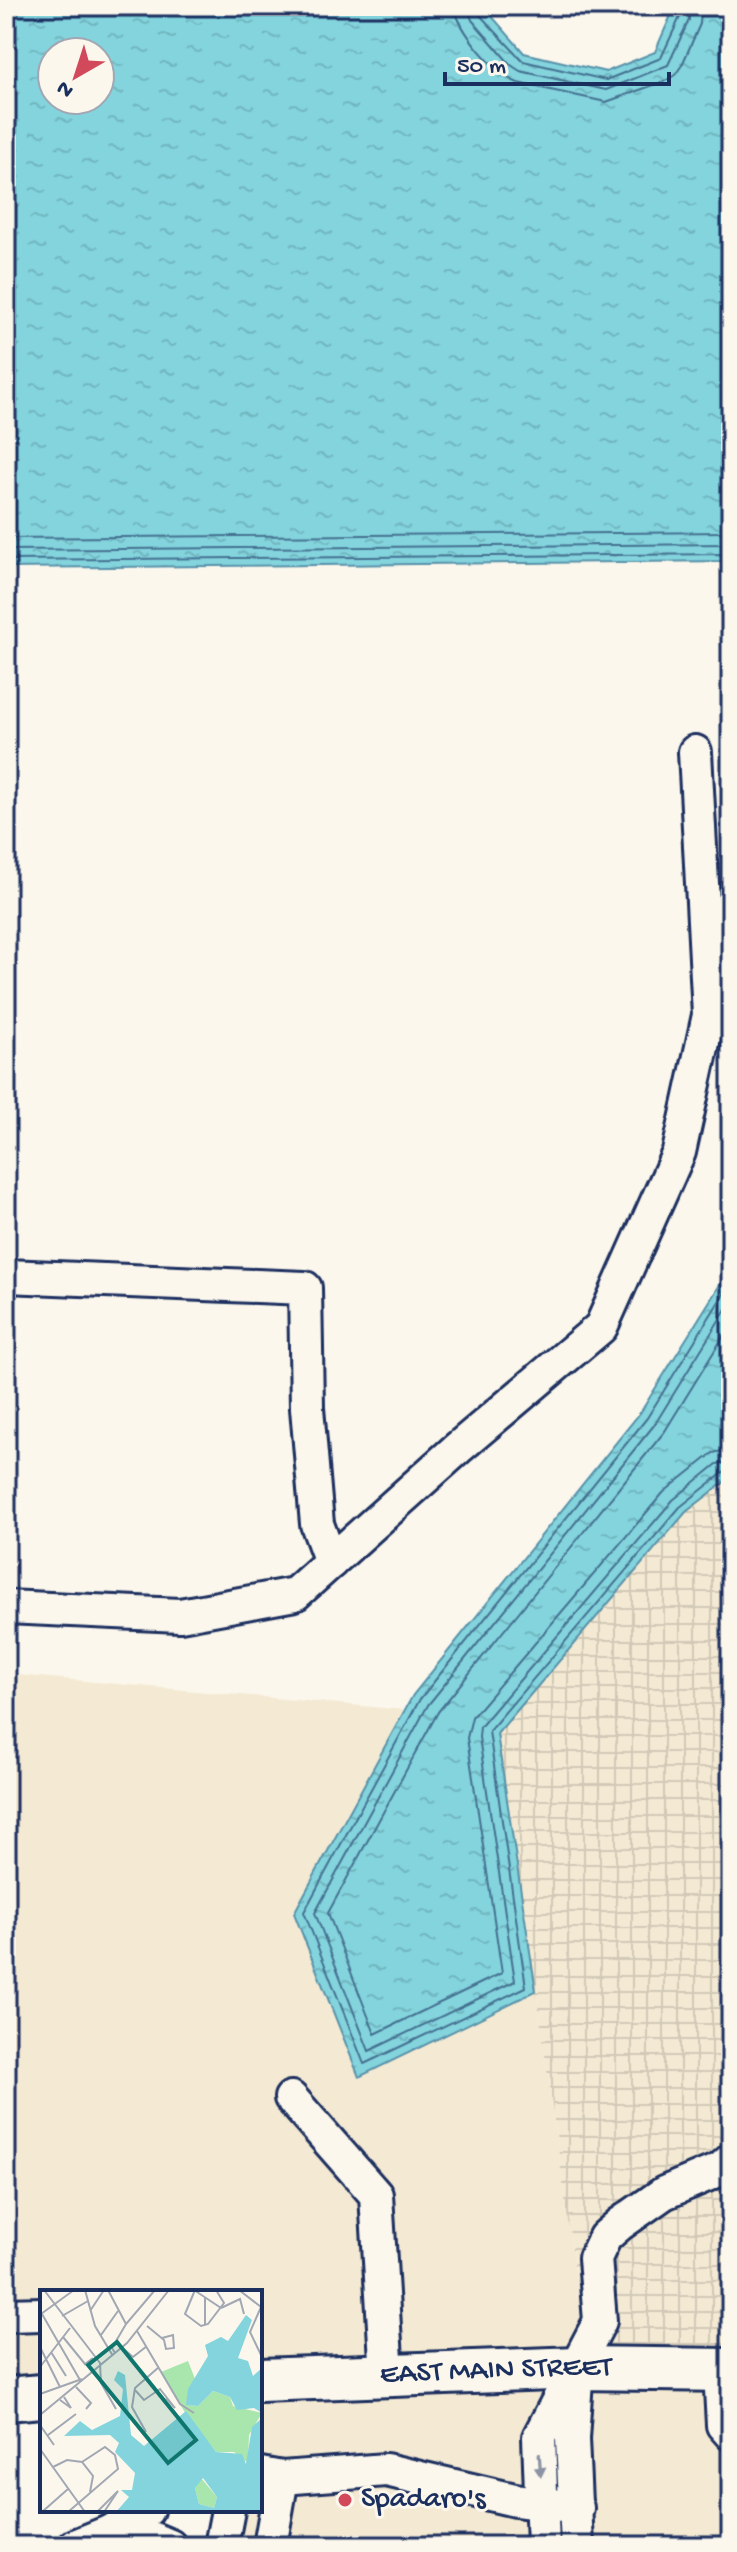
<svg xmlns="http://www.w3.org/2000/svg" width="737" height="2552" viewBox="0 0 737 2552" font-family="'Gochi Hand',sans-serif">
  <defs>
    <pattern id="industrial-grid" width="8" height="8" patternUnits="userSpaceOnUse" patternTransform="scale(2)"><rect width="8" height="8" fill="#f4e9d2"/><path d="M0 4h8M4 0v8" fill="none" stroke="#d1c8b7"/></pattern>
    <pattern id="water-ripples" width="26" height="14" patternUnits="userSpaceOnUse" patternTransform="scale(2)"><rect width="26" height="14" fill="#83d4dd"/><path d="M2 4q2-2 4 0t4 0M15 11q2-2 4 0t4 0" fill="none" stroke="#71b6c0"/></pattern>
  </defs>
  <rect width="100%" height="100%" fill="#fbf7ec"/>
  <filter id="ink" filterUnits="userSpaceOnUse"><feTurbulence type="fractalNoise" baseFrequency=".0125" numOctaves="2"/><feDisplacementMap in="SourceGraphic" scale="16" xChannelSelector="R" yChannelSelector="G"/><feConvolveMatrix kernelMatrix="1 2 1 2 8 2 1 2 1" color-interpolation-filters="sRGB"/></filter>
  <g filter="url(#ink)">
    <polygon fill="#f4e9d2" points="6,1674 405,1710 294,1913 359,2077 536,1991 590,2378 731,2378 731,2546 231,2546 235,2510 260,2510 260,2292 42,2292 42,2395 6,2396"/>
    <polygon fill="url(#industrial-grid)" points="731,1477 731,2378 590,2378 536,1991 497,1734 686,1512"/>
    <g fill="url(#water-ripples)" stroke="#5992aa" stroke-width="2" fill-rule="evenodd">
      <path d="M6,6H483L524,53L606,72L655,52L672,13L669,6H731V561L6,568ZM52,52H100V100H52Z"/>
      <polygon points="731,1267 731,1477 686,1512 497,1734 536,1991 359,2077 294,1913 413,1695 640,1413"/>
    </g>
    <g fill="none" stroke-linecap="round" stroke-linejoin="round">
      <g stroke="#457191" stroke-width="2">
        <path d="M455,6C456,28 497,76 518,83L606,102L665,81L675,75L682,65L700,24L701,6"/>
        <polyline points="467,6 472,20 511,65 520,71 606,90 668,65 689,20 689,6"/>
        <polyline points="478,6 479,14 523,61 606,80 661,58 680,17 678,6"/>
        <polyline points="6,538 731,532"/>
        <polyline points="6,550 731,544"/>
        <polyline points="6,560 731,554"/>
        <polyline points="731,1282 647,1418 420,1699 304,1912 364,2064 526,1987 489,1731 680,1507 723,1473 731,1471"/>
        <polyline points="731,1301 655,1424 428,1705 315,1913 369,2051 515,1981 479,1737 480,1727 673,1500 717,1464 731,1461"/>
        <polyline points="731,1324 665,1431 438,1712 328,1913 375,2034 502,1973 467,1738 472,1717 664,1492 713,1453 731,1449"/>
      </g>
      <g stroke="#1b2f5e" stroke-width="38">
        <g id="minor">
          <polyline points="6,1276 305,1288 307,1408 317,1524 331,1562"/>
          <polyline points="6,1607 180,1615 295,1594 458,1448 601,1327 679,1152 709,1015 695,752"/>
          <polyline points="291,2098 376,2195 387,2376"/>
          <polyline points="6,2315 42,2314"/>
          <polyline points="720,2371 723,2425 731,2434"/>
          <polyline points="576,2380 572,2439 577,2546"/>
          <polyline points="260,2474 282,2478 386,2470 515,2500 577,2508"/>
          <polyline points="109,2532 151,2538 170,2546"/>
          <polyline points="75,2546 109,2532 147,2510"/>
          <polyline points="221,2546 228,2510"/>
          <polyline points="270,2546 282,2478"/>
          <polyline points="543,2546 539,2437 600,2321 595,2258 605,2237 620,2224 664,2193 721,2169 731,2160"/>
        </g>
      </g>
      <g stroke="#1b2f5e" stroke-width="48">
        <g id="major">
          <path id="s1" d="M260,2380L577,2368L731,2370"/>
          <polyline points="6,2399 42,2396"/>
        </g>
      </g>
      <use href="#minor" stroke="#fbf7ec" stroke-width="32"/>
      <use href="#major" stroke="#fbf7ec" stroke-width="42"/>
    </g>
    <defs><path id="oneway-solid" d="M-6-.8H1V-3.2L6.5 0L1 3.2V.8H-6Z" transform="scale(2)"/></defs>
    <use fill="#8b93a5" href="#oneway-solid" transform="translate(540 2465) rotate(86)"/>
  </g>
  <circle fill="#d1495b" stroke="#fbf7ec" stroke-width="3" cx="345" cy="2500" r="8"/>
  <g text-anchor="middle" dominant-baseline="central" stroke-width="6" stroke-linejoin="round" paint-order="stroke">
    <g font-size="30" fill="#1b2f5e" stroke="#fbf7ec">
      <text stroke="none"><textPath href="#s1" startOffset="236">EAST MAIN STREET</textPath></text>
    </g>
    <g font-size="30" fill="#1b2f5e" stroke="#fbf7ec" text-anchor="start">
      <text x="361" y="2500">Spadaro's</text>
    </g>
  </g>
  <g transform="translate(40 2290)">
    <rect width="222" height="222" fill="#fbf7ec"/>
    <path d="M148,71L155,89L148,115L158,116L173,101L190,107L193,116L222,123L209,145L208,173L194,162H176L144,121L121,82ZM161,188L177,207L174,218L159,214L155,198Z" fill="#a9e6ad"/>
    <path d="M129 87a12 12 0 1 1 24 0a12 12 0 1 1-24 0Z" fill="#a9e6ad"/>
    <path d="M206,25L212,30L198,68L208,71L213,86L222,78V123L214,118L197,120L190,107L173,101L158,116L146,115L148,99L168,66L165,55L181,47L188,51ZM78,81L85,85L91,145L104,156L146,121L176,162L202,164L206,174L212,137L222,128V222H76L89,207L81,200H92L95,183L75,162L79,153L70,145L24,146L40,131L52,140L80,126L83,99L74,90ZM163,188L177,207L174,218L159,214L155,198Z" fill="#83d4dd" fill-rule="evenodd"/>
    <path fill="none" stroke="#a1a7b3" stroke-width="2" d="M4,0L60,73L61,93L76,119M45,0L55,36L73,66M68,0L86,34M154,0L181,18M155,0L145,24L161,36L168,34L184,13L176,0M199,0L221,17L210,42L222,67M165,8V35M181,18L200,9L204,24M50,21L64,0M1,24L34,0M2,24L40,90M22,26L48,11M107,36L124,50L126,59L134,58L133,45L122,48M97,41L140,114L154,123M61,45L78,21M23,47L45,74L53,68M0,57L20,97M85,60L93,67L107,56M11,62L26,86M75,63L72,58L86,34L115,0M0,77L30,38M36,97L51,113L46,119M95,100L104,110L120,99L135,118L126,108M0,104L42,89M20,110L31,118L24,107M0,125L87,53L129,0M0,135L14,155M106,142L92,117L95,98L119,77M8,145L36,124M0,159L45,222M13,177L27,170L42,172L53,186L50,202M2,222L28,199M28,222L78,179L75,165L65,157L42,172M57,222L78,201L64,222"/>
    <path fill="#0f766e" fill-opacity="0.15" stroke="#0f766e" stroke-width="4" d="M77,52L156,150L128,173L48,75Z"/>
    <rect width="222" height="222" fill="none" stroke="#1b2f5e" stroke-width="4"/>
  </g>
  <rect width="737" height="2552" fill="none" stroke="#fbf7ec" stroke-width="32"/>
  <rect x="16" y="16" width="705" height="2520" fill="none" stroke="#1b2f5e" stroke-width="3" filter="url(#ink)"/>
  <g transform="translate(76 76) rotate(219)"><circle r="38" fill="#fbf7ec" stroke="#a1a7b3" stroke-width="2"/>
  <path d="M0-6L14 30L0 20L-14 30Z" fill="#d1495b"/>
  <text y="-12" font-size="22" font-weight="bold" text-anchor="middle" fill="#1b2f5e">N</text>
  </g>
  <path d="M445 72v12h224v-12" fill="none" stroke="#1b2f5e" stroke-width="4"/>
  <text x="457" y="72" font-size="24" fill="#1b2f5e" stroke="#fbf7ec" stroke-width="6" paint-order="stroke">50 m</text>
</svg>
